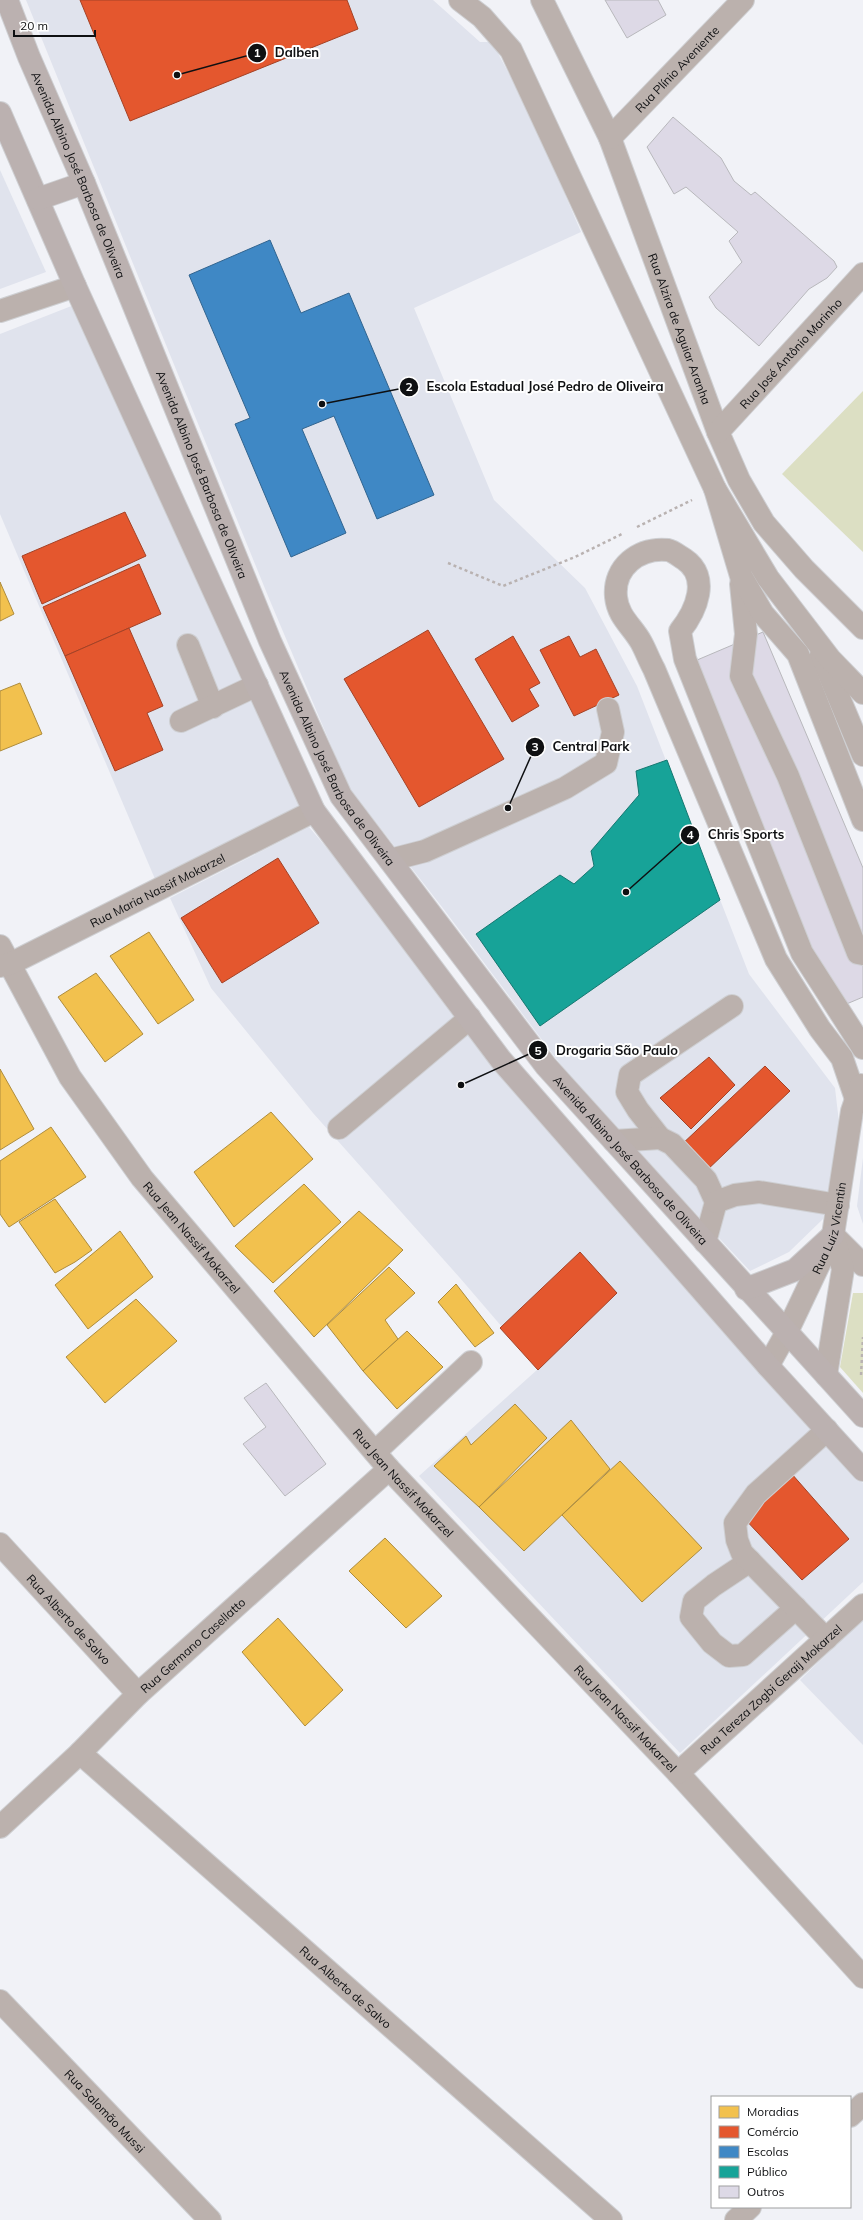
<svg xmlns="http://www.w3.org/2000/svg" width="863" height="2220" viewBox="0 0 863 2220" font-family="Mulish,sans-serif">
  <rect width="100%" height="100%" fill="#f1f2f7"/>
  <g fill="#e0e3ed">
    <polygon points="26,0 433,0 480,42 492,42 532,117 581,232 414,308 494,500 585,588 637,686 749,974 835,1088 840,1131 823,1219 789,1252 750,1271 579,1089 442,907 349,788 268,596"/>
    <polygon points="0,170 46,272 0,289"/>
    <polygon points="74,305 301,807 155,879 0,514 0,334"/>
    <polygon points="309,827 863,1483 863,1582 680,1753 419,1476 538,1369 460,1278 313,1113 211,988 170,898"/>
    <polygon points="863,1158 863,1224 857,1206"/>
    <polygon points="863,1619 863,1745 800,1680"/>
  </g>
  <g fill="#dcdfc3">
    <polygon points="863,391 863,552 782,474"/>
    <polygon points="853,1293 863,1293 863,1393 840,1367"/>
  </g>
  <g fill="#f2c14e" stroke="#ae8c3c">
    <polygon points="0,582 14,614 0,621"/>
    <polygon points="20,683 42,734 0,751 0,691"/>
    <polygon points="149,932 194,1000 158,1024 110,956"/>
    <polygon points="96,973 143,1034 105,1062 58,997"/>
    <polygon points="0,1069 34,1129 0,1150"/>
    <polygon points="271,1112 313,1159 234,1227 194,1172"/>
    <polygon points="51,1127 86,1177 9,1227 0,1214 0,1161"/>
    <polygon points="304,1184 341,1222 273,1283 235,1246"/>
    <polygon points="55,1199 92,1250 75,1262 55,1273 19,1222"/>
    <polygon points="359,1211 403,1250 314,1337 274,1291"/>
    <polygon points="120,1231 153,1277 88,1329 55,1285"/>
    <polygon points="389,1267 415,1293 385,1320 398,1339 363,1371 327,1325"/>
    <polygon points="456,1284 494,1333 475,1347 438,1302"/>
    <polygon points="136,1299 177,1341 105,1403 66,1357"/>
    <polygon points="407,1331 443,1367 397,1409 363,1371"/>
    <polygon points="515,1404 547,1438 479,1507 434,1466 466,1436 471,1445"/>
    <polygon points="571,1420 610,1469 524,1551 479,1507"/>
    <polygon points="620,1461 702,1548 642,1602 562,1515"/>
    <polygon points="385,1538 442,1596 406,1628 349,1571"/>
    <polygon points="278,1618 343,1690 305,1726 242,1652"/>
  </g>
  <g fill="#e4572e" stroke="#a44226">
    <polygon points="80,0 347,0 358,29 130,121"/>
    <polygon points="125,512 146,556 42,604 22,556"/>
    <polygon points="139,564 161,614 65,656 43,607"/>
    <polygon points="129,628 163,706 147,713 163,750 115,771 65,656"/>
    <polygon points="428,630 504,759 419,807 344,679"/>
    <polygon points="513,636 540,683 529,689 539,706 512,722 475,659"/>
    <polygon points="569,636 580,657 596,649 619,695 574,716 540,650"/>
    <polygon points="278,858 319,923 222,983 181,918"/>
    <polygon points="709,1057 735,1085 691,1129 660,1098"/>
    <polygon points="765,1066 790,1091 704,1173 679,1147"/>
    <polygon points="580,1252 617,1293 538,1370 500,1328"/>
    <polygon points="791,1473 849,1539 802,1580 743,1517"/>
  </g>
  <polygon fill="#3f88c5" stroke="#31648f" points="270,240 301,313 349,293 434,495 377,519 334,416 302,429 346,533 291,557 235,424 250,418 189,275"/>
  <polygon fill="#17a398" stroke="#157770" points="667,760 720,900 540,1026 476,934 560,875 574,884 594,866 591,851 639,795 636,771"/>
  <g fill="#ddd9e6" stroke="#b8b8bc">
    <polygon points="605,0 658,0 666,15 627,38"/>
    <polygon points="673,117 721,158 734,181 751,195 755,192 834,261 837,267 827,278 809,289 759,346 716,308 709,297 742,262 729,241 738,232 686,187 674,194 647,147"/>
    <polygon points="763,632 863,868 863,997 830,1011 683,666"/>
    <polygon points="266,1383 326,1464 285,1496 243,1444 266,1427 244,1398"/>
  </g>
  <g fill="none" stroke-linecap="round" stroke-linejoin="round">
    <g stroke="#cecfd2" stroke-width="24">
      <g id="minor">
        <polyline points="460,0 482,17 511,50 715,489"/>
        <path id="s1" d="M542,0L610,138L718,432L739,480L764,523L804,569L863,628"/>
        <path id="s2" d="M610,138L743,0"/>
        <polyline points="0,311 75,286"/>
        <path id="s3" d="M718,432L863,274"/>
        <polyline points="741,584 746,634 741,676 788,776 858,953 863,954"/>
        <polyline points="188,645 213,707"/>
        <polyline points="821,655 863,755"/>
        <polyline points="863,693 830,659 768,578 715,489 741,576 763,614 798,654 863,820"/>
        <polyline points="181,721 257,685"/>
        <polyline points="390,860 425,851 565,788 606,763 613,732 608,709"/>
        <path id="s4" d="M0,946L70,1077L142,1178L389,1469L678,1773L863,1977"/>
        <path id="s5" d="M0,966L10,964L314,811"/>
        <path d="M856,1099L842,1058L820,1029L776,959L654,669C649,660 646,651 641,642C632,626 618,617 616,597C613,567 639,547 668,550C673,551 679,556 684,559C711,577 696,611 680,631L685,659L802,953L863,1048"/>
        <polyline points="339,1128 470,1018"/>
        <polyline points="660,1138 638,1110 627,1092 630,1075 732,1006"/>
        <polyline points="614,1141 660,1138 672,1144 706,1180 716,1202 705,1242"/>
        <polyline points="716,1202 735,1195 759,1192 838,1205"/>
        <polyline points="834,1236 863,1265"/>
        <path id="s6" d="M768,1366L787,1332L833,1235L852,1111L861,1085"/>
        <polyline points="826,1375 843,1269 833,1235"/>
        <polyline points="375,1452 471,1362"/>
        <path id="s7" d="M0,1544L138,1694"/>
        <polyline points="750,1561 714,1585 694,1601 691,1617 712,1643 729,1656 743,1655 796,1608"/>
        <polyline points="826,1639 742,1553 737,1540 735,1523 756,1494 827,1430"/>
        <path id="s8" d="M80,1753L611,2220"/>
        <path id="s9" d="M678,1773L863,1605"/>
        <path id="s10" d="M0,1827L80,1753L138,1694L389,1469"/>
        <path id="s11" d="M0,2001L210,2220"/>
        <polyline points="850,2116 863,2104"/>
        <polyline points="736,2220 750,2207"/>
      </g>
    </g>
    <g stroke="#cecfd2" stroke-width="24">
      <g id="major">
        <path id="s12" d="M7,0L29,57L84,183L270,641L341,796L546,1066L863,1416"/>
        <polyline points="0,113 75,286 314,811 501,1060 768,1366 863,1470"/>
        <polyline points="38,199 84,183"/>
        <polyline points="746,1289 795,1270 833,1235"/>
      </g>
    </g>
    <g stroke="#b9b2b1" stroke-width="2.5" stroke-dasharray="3 3" stroke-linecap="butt">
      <polyline points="637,527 692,500"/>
      <polyline points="448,563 503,586 575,557 622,534"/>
      <polyline points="861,1375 863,1337"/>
    </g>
    <use href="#minor" stroke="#bbb1ad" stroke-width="22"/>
    <use href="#major" stroke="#bbb1b0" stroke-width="22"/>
  </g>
  <g text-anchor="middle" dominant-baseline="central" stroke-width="4" stroke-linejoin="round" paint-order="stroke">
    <g font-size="12" fill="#0f1012" stroke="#fff">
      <text stroke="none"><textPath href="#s2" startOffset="96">Rua Plínio Aveniente</textPath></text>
      <text stroke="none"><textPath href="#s12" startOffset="189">Avenida Albino José Barbosa de Oliveira</textPath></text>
      <text stroke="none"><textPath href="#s1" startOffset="357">Rua Alzira de Aguiar Aranha</textPath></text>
      <text stroke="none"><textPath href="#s3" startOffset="107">Rua José Antônio Marinho</textPath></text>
      <text stroke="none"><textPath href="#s12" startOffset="513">Avenida Albino José Barbosa de Oliveira</textPath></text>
      <text stroke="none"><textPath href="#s12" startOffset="837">Avenida Albino José Barbosa de Oliveira</textPath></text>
      <text stroke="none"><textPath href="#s5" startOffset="175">Rua Maria Nassif Mokarzel</textPath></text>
      <text stroke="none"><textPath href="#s12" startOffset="1329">Avenida Albino José Barbosa de Oliveira</textPath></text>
      <text stroke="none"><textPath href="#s6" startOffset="152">Rua Luiz Vicentin</textPath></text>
      <text stroke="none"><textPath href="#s4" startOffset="350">Rua Jean Nassif Mokarzel</textPath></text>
      <text stroke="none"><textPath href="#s4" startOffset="674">Rua Jean Nassif Mokarzel</textPath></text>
      <text stroke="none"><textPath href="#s7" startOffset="102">Rua Alberto de Salvo</textPath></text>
      <text stroke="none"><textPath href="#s10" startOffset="265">Rua Germano Casellatto</textPath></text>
      <text stroke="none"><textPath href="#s9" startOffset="125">Rua Tereza Zogbi Geraij Mokarzel</textPath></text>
      <text stroke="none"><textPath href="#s4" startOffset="998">Rua Jean Nassif Mokarzel</textPath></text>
      <text stroke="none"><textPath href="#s8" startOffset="354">Rua Alberto de Salvo</textPath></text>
      <text stroke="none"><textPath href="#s11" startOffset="152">Rua Salomão Mussi</textPath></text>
    </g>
  </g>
  <path fill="none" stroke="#0f1012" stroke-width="1.5" d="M177 75L257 53M322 404L409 387M508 808L535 747M626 892L690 835M461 1085L538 1050"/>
  <g fill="#0f1012" stroke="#fff" stroke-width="1.5">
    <circle cx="177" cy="75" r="4"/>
    <circle cx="322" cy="404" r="4"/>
    <circle cx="508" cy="808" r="4"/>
    <circle cx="626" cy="892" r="4"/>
    <circle cx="461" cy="1085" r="4"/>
    <circle cx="257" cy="53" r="10"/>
    <circle cx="409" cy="387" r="10"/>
    <circle cx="535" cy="747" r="10"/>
    <circle cx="690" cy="835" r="10"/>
    <circle cx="538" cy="1050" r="10"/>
  </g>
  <g font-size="12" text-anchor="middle" font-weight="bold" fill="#fff">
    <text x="257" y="57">1</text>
    <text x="409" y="391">2</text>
    <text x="535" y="751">3</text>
    <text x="690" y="839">4</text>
    <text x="538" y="1055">5</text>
  </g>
  <g font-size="13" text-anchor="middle" font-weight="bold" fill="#0f1012" stroke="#fff" stroke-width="4" stroke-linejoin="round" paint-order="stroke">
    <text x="297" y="57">Dalben</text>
    <text x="545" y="391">Escola Estadual José Pedro de Oliveira</text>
    <text x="591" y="751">Central Park</text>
    <text x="746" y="839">Chris Sports</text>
    <text x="617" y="1055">Drogaria São Paulo</text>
  </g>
  <rect x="711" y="2096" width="140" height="112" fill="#ffffff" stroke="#9f9fa0"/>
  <rect x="719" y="2106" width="20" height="12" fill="#f2c14e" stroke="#9f9fa0"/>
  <text x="747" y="2116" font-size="12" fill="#0f1012">Moradias</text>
  <rect x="719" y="2126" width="20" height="12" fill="#e4572e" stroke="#9f9fa0"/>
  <text x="747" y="2136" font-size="12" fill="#0f1012">Comércio</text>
  <rect x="719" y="2146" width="20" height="12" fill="#3f88c5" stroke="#9f9fa0"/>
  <text x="747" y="2156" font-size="12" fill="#0f1012">Escolas</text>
  <rect x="719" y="2166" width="20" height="12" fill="#17a398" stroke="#9f9fa0"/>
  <text x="747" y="2176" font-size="12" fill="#0f1012">Público</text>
  <rect x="719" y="2186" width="20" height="12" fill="#ddd9e6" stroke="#9f9fa0"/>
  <text x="747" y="2196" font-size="12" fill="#0f1012">Outros</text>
  <path d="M14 30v6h81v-6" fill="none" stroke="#0f1012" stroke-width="2"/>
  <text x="20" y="30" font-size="12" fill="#0f1012" stroke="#ffffff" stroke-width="3" paint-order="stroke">20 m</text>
</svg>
